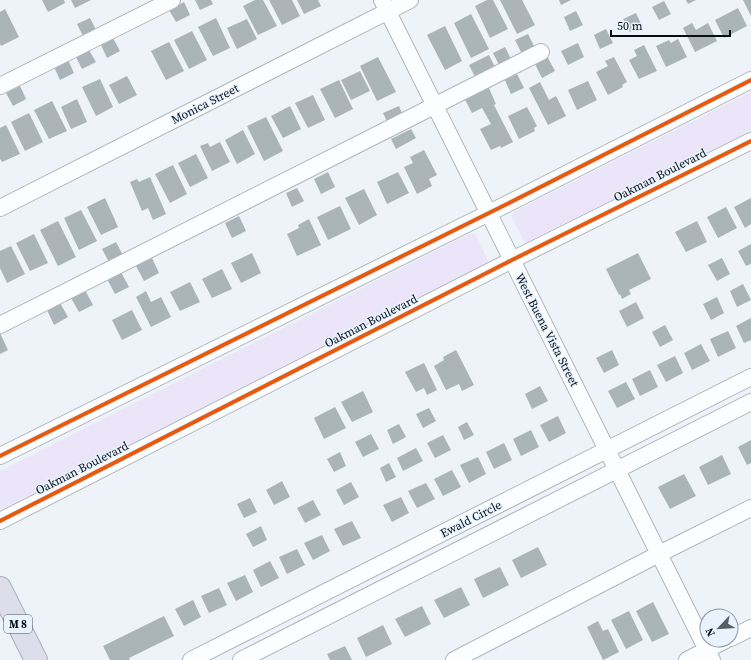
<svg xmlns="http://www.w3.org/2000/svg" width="751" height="660" viewBox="0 0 751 660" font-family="'Source Serif 4',serif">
  <rect width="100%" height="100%" fill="#eef3f9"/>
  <g fill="#ebe5fa">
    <polygon points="751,92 751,132 532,242 525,243 511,216 515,211"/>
    <polygon points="469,234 475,234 489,262 485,266 0,510 0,471"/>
  </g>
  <g fill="#abb4b9">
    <polygon points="42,0 64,0 65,3 48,12"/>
    <polygon points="71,0 91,0 75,8"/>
    <polygon points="195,0 211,0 213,4 200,10"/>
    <polygon points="255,0 263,0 277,26 258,35 243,6"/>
    <polygon points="269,0 292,0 300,16 282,25"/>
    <polygon points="297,0 318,0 321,6 304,14"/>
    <polygon points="487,0 493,0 508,29 490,38 475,6"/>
    <polygon points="500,0 522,0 535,25 517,34"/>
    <polygon points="559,0 571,0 561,5"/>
    <polygon points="686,0 696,0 688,4"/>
    <polygon points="743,0 751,0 751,16"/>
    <polygon points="664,1 671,14 659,20 652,7"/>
    <polygon points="184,2 190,15 176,22 169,10"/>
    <polygon points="738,8 747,26 724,38 715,20"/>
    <polygon points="5,9 19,37 1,46 0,44 0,12"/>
    <polygon points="576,11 583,25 570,31 564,17"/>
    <polygon points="636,13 642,26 630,32 623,19"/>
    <polygon points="471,14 489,49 471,58 454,23"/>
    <polygon points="90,18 97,32 84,38 77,24"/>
    <polygon points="216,18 230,48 213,56 198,27"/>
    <polygon points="247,19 257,39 237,49 227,28"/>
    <polygon points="692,23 696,30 708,23 717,41 695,52 683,28"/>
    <polygon points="445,26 462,61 445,70 427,35"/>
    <polygon points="606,29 613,43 600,49 594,35"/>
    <polygon points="192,31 207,60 189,69 174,40"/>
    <polygon points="528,34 535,48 522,54 515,40"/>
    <polygon points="113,38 120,51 107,58 101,45"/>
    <polygon points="678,39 687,57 666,67 656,46 669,40 671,43"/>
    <polygon points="169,42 184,71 166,80 151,51"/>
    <polygon points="578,43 584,57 568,65 561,51"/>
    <polygon points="644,45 657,71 639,79 629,60 637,56 634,50"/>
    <polygon points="505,47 512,61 500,67 493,53"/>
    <polygon points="89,50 96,62 82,69 76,57"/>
    <polygon points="489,55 496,69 476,79 469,65"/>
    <polygon points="378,57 396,92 377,101 360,66"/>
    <polygon points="614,57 627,82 622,85 623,87 608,95 596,72 608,66 605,61"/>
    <polygon points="548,58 555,71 542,78 535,64"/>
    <polygon points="68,60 74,73 60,80 54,67"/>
    <polygon points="360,71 370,91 351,100 341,80"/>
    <polygon points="517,74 524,88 511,94 505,80"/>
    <polygon points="127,76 137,95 119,104 109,85"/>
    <polygon points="100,79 113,107 96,116 82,87"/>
    <polygon points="339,80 353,109 335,118 320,89"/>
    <polygon points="588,81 597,100 577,110 568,90"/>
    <polygon points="540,82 549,100 556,96 566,116 548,125 529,88"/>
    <polygon points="20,86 26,99 13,106 6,93"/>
    <polygon points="488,86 496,104 494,105 513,142 501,148 500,146 491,150 480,129 491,124 482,108 472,113 464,98"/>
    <polygon points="313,95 325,120 308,128 295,103"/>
    <polygon points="77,99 87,122 71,129 61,107"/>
    <polygon points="52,101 67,131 49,139 34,110"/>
    <polygon points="290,106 301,129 283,138 271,116"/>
    <polygon points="399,106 404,118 389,126 383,113"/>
    <polygon points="527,107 537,126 534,128 535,131 519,139 508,116"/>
    <polygon points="29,113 43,142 25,151 11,122"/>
    <polygon points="266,117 283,151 264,161 247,126"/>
    <polygon points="6,125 20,154 2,162 0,159 0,128"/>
    <polygon points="411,129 416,138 396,149 391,139"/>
    <polygon points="243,130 255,154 237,164 225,140"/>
    <polygon points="220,142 230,162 212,171 200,146 208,143 210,147"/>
    <polygon points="424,150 437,175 429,179 432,186 417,194 404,167 413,163 410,157"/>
    <polygon points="196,154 208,178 190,187 178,163"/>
    <polygon points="173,165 187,194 170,203 155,174"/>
    <polygon points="328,172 335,187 321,194 314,179"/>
    <polygon points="398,172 409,193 387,204 377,182"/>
    <polygon points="150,177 166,214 153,220 148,208 142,211 130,182 137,179 139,182"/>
    <polygon points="297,188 304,201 292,207 286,193"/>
    <polygon points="364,189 377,215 359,225 345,198"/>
    <polygon points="105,198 118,227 101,235 87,207"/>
    <polygon points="751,198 751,224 745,228 734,207"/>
    <polygon points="340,206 351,229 328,240 317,217"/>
    <polygon points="726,207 737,228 718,238 707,217"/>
    <polygon points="81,210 97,241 79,250 64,218"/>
    <polygon points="239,216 246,231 232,238 225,223"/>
    <polygon points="309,219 321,245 297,256 287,234 299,228 298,225"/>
    <polygon points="58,221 76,257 58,266 40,230"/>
    <polygon points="697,221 707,242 686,252 675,232"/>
    <polygon points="34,234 48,263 30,271 16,243"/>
    <polygon points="116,242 124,257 110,264 102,249"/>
    <polygon points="751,244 751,264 746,266 738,251"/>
    <polygon points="11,246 25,274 7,283 0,268 0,251"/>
    <polygon points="252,253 261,273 241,283 231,263"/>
    <polygon points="638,253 651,279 629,290 631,294 622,299 620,294 619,295 606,269"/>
    <polygon points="152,258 159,273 144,281 136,266"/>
    <polygon points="722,258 730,274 717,281 708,265"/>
    <polygon points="222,269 232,289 212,298 202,279"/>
    <polygon points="121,272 129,287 115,294 107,279"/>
    <polygon points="190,282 200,302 180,311 170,292"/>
    <polygon points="743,284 751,300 737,307 730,291"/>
    <polygon points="85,290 93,305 79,312 71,298"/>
    <polygon points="146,291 151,302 161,297 171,317 151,327 136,297"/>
    <polygon points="717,297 724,313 711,320 703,304"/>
    <polygon points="636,302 644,318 627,327 619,311"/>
    <polygon points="60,303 68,317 54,325 47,310"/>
    <polygon points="132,310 142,330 122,340 112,320"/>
    <polygon points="751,318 751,340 744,343 736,326"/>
    <polygon points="665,325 673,340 660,347 652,332"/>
    <polygon points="728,331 736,348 718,357 710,339"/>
    <polygon points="0,333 8,350 0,354"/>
    <polygon points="701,344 710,361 692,370 684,353"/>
    <polygon points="456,350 474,385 462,391 459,384 446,390 434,366 444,360 443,357"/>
    <polygon points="612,350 619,365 604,373 596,358"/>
    <polygon points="675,356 683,373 666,382 657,365"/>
    <polygon points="424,363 437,390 427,395 424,388 416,392 405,372"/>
    <polygon points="650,370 658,387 640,396 632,379"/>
    <polygon points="626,382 635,399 617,408 608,391"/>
    <polygon points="540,386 548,401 532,409 525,394"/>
    <polygon points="363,391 373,412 352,422 341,402"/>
    <polygon points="335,407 346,428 324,439 314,418"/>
    <polygon points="429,408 436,421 423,428 416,414"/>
    <polygon points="558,416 566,433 549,442 540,425"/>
    <polygon points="467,422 474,435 464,440 458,427"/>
    <polygon points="399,424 406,437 393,444 387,430"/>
    <polygon points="531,430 539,447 521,456 513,439"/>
    <polygon points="371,434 379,449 363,457 355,442"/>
    <polygon points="443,435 451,450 435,458 427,443"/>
    <polygon points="751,440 751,463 747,465 738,447"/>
    <polygon points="504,443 512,460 494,469 486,452"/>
    <polygon points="416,448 423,461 403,471 397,458"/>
    <polygon points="340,452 346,466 334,472 327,459"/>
    <polygon points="722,455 731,474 708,485 699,467"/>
    <polygon points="478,457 486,474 469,483 460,465"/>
    <polygon points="389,463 396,477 386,482 380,468"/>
    <polygon points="452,470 461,487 443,496 434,479"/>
    <polygon points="684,474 696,496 670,509 658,487"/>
    <polygon points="282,481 290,497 274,505 266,490"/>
    <polygon points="351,482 359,497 344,505 336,490"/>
    <polygon points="426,483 435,499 417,508 408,491"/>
    <polygon points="401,497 409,513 392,522 383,505"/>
    <polygon points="250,498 257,512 244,518 237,504"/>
    <polygon points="313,500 321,515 305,523 297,508"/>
    <polygon points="352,521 361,538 343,546 334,529"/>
    <polygon points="261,526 267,540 253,547 246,534"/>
    <polygon points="322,535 330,551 313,560 304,543"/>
    <polygon points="538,547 547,565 521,578 512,560"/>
    <polygon points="297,549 305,565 287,574 279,557"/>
    <polygon points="270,561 279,578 261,587 253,570"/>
    <polygon points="500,567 509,585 483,598 474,579"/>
    <polygon points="245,575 253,592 236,601 227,583"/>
    <polygon points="461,587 470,605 444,618 434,600"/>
    <polygon points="219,588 227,605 209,613 201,596"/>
    <polygon points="193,600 201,617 184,626 175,609"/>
    <polygon points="653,602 669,634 652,642 636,611"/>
    <polygon points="422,606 431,624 405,637 395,619"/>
    <polygon points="629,611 643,640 626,649 611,620"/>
    <polygon points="164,616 174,636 129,658 130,660 110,660 103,646"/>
    <polygon points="598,621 603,631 608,629 619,652 603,660 587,627"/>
    <polygon points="383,625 392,644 366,657 357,638"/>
    <polygon points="345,646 352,660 330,660 327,654"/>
  </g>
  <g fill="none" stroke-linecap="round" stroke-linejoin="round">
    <g stroke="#afb5bc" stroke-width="18">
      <g id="minor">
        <polyline points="382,0 712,660"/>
        <polyline points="0,86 172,0"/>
        <polyline points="0,208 410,0"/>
        <polyline points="0,325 541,52"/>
        <polyline points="0,456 505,205 751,80"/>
        <polyline points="0,521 512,260 751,141"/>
        <polyline points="731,638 751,628"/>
        <polyline points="191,660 751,377"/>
        <polyline points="241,660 751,402"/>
        <polyline points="454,660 659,554 751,508"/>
        <polyline points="687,660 726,640"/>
      </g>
    </g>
    <g stroke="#a7abba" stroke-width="24">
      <polyline id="highway" points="0,588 36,660"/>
    </g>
    <use href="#minor" stroke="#fcfdfe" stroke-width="16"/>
    <use href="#highway" stroke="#dddeea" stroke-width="22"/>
    <g stroke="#e9f3fe" stroke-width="6">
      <g id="cycleway">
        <polyline points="0,456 505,205 751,80"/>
        <polyline points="0,521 512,260 751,141"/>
      </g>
    </g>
    <use href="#cycleway" stroke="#e8590c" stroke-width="4"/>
  </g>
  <g text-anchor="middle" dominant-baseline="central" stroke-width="3" stroke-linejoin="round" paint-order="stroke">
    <rect fill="#e9f3fe" stroke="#4a525c" stroke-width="1" x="4" y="615" width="28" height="18" rx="3"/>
    <g font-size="11" font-weight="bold" fill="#060d16">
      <text x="18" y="624">M 8</text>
    </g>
    <g font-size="12" fill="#060d16" stroke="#e9f3fe">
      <text transform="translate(205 104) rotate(-27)">Monica Street</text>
      <text transform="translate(660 175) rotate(-27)">Oakman Boulevard</text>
      <text transform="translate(371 321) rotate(-27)">Oakman Boulevard</text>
      <text transform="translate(547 330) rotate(63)">West Buena Vista Street</text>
      <text transform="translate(82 468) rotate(-27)">Oakman Boulevard</text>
      <text transform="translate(471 519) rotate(-27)">Ewald Circle</text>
    </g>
  </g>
  <g transform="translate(719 628) rotate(245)"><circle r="19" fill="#e9f3fe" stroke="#8e97a1"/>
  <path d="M0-3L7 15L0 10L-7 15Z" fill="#575e65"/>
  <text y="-6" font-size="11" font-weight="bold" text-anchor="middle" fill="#060d16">N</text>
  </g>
  <path d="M611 30v6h119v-6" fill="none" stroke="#060d16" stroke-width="2"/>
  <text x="617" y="30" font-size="12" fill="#060d16" stroke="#e9f3fe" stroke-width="3" paint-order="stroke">50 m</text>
</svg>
